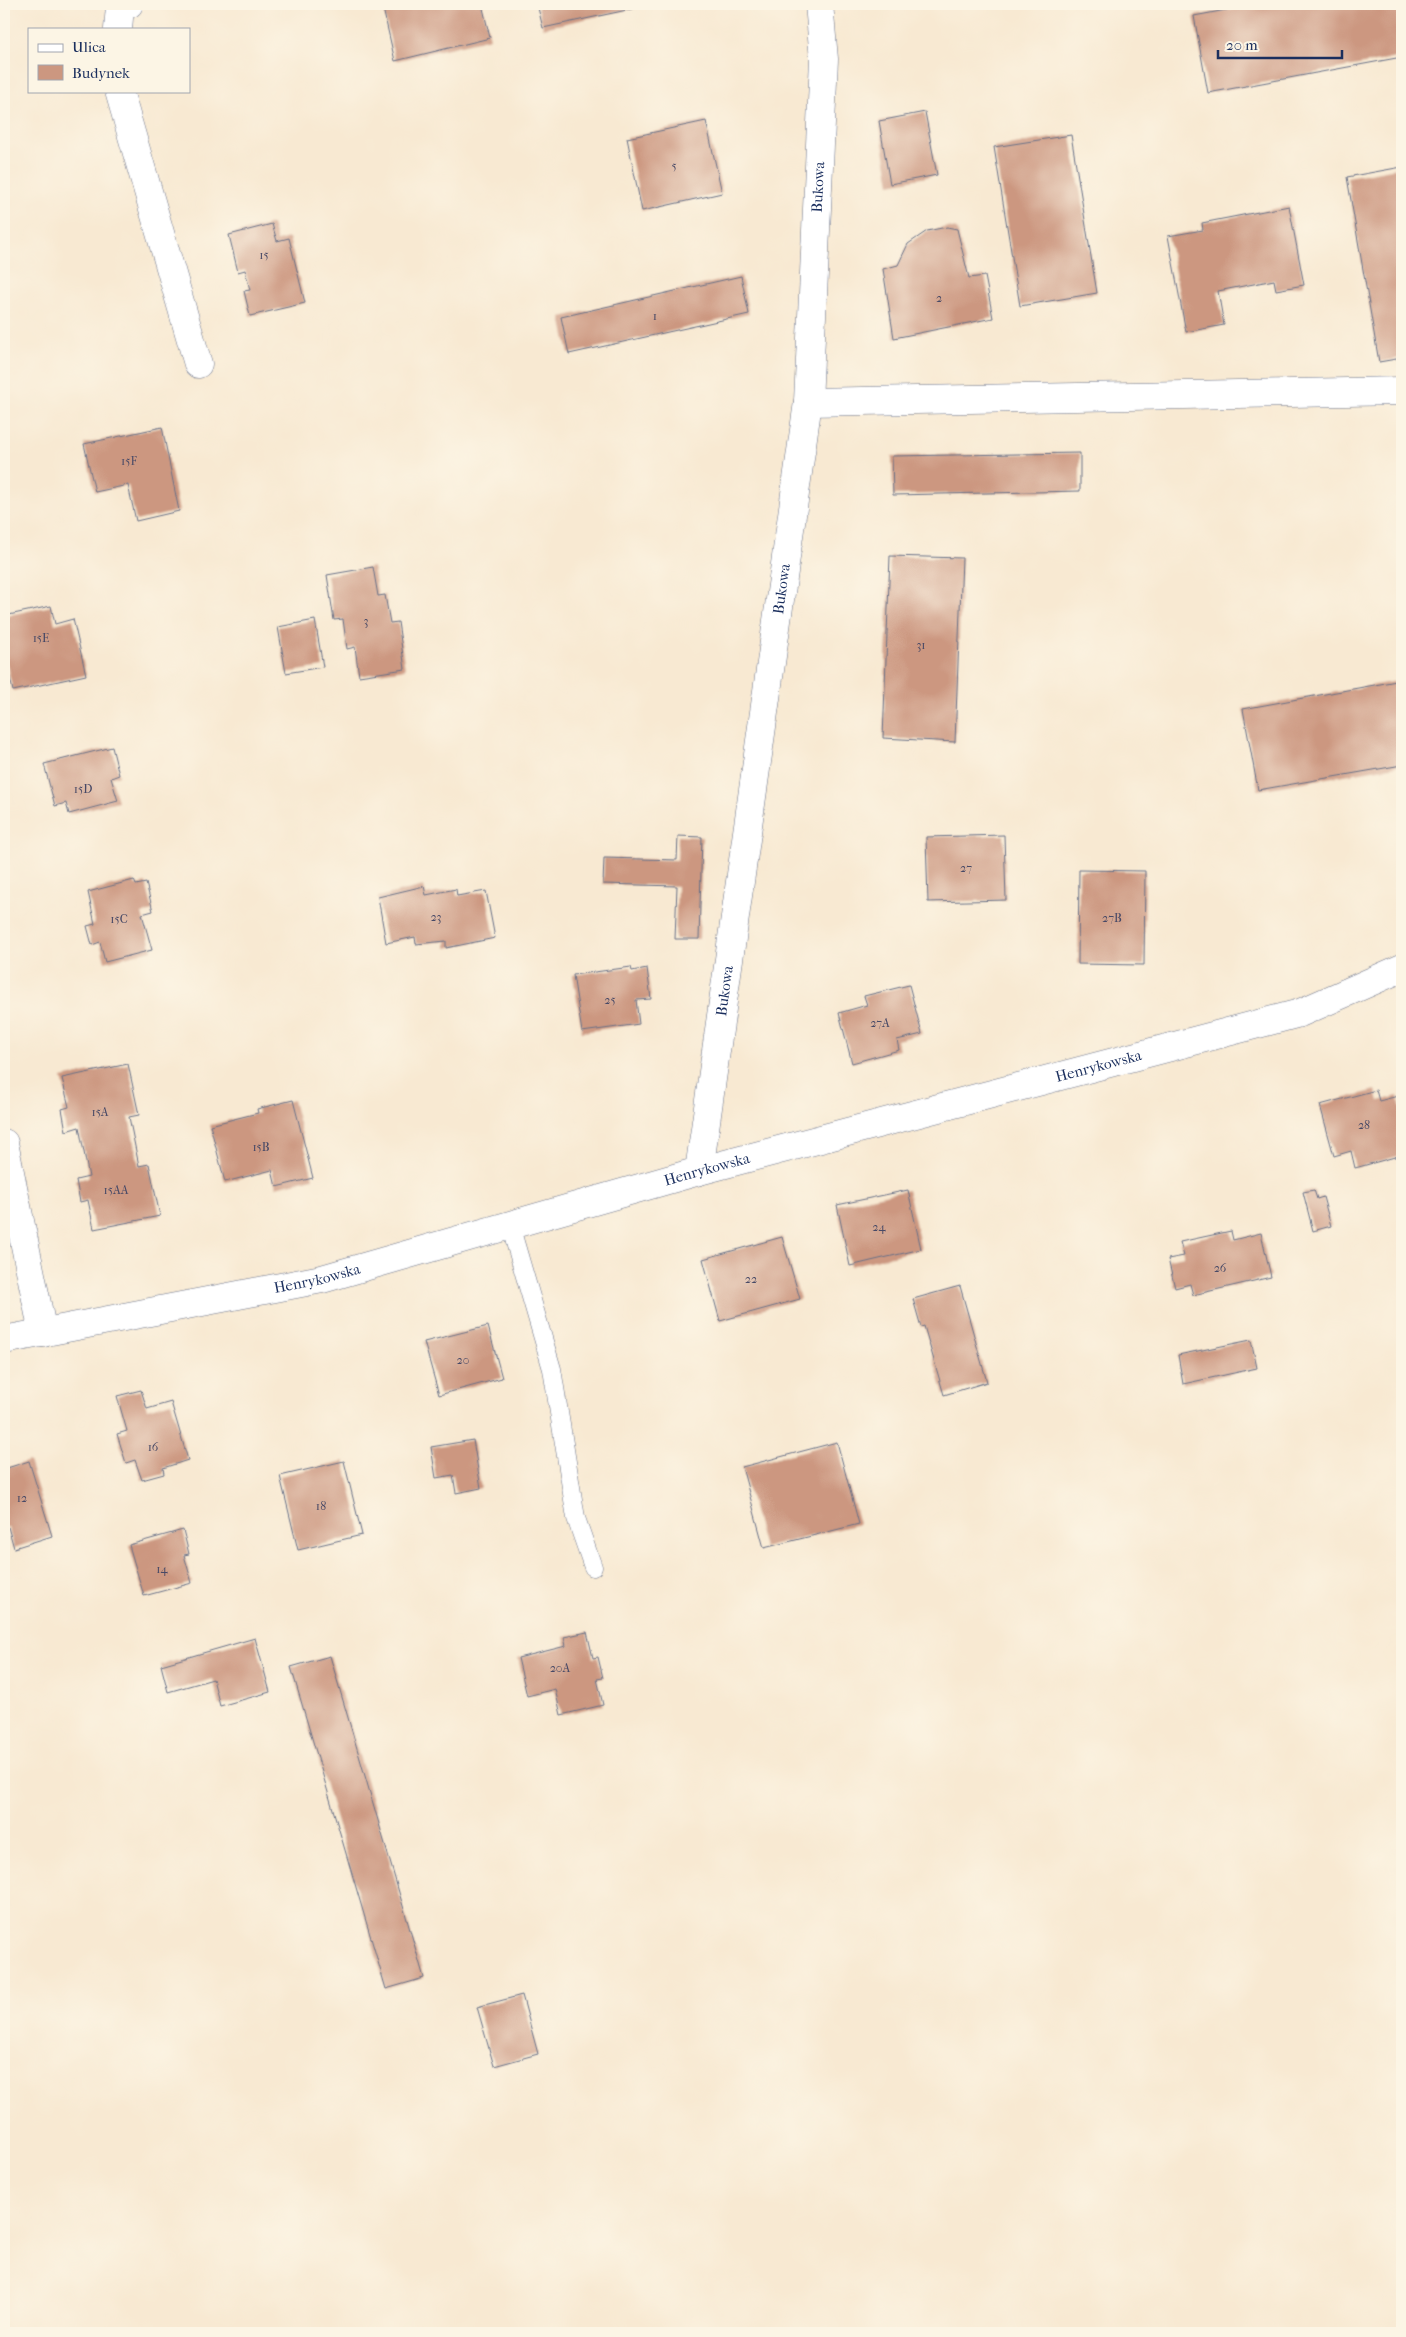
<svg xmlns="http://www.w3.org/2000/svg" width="1406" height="2337" viewBox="0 0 1406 2337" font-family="'IM FELL French Canon',serif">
  <rect width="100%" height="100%" fill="#fcf5e5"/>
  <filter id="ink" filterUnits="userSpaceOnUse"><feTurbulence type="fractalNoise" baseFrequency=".02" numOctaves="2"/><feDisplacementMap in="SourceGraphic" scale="10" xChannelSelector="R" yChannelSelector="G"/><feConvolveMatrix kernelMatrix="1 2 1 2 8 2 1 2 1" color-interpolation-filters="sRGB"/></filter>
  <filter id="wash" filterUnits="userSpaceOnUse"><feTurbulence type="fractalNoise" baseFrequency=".0096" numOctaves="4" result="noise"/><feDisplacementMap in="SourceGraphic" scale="20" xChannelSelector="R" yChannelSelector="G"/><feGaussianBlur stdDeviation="1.12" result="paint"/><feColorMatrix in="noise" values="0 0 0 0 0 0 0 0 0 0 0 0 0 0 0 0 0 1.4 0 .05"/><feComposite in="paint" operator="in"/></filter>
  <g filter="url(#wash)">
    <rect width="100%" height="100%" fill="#f8e9d2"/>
    <g id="blocks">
      <g fill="#cc9780">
        <polygon points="382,4 482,4 490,38 395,61"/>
        <polygon points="537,4 641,4 641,7 543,28"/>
        <polygon points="1258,4 1401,4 1402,57 1208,93 1194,16"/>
        <polygon points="925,112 937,175 890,184 879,121"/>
        <polygon points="706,121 722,193 642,211 627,138"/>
        <polygon points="1071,135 1097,293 1020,306 994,147"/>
        <polygon points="1402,167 1402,358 1379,362 1347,177"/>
        <polygon points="1289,206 1304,285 1276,290 1274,280 1218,291 1224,325 1186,332 1168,236 1203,230 1202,223"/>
        <polygon points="272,224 277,241 289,238 305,303 250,316 244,291 250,290 245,270 238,272 229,235"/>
        <polygon points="947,227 957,229 969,278 985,276 993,318 894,338 883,269 898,265 908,244 927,231"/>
        <polygon points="741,276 749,314 569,354 561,317"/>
        <polygon points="162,427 179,511 136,521 128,485 95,492 84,444"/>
        <polygon points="1080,453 1080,491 893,495 892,456"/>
        <polygon points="890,556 962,558 955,742 883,738"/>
        <polygon points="373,567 378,596 385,595 390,623 398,622 405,669 359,676 355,647 347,649 343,619 334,620 327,575"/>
        <polygon points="51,606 55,624 73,619 86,675 13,691 4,652 4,616"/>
        <polygon points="315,620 323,667 286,673 278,627"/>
        <polygon points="1402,680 1402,765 1258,790 1243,709"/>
        <polygon points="112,747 119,775 111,778 118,801 69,814 66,803 55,806 44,764"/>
        <polygon points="1004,835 1006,900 928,902 926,837"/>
        <polygon points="678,836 702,837 699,939 675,939 677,886 603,884 604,858 677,860"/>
        <polygon points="1079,870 1145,871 1144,965 1078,964"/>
        <polygon points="134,880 136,885 146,883 153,911 142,914 152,950 105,962 100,942 92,945 87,926 95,924 88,892"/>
        <polygon points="424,886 426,895 456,889 457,896 486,891 495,938 446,948 446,941 416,944 415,937 386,943 378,897"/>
        <polygon points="631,967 632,971 647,968 651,999 636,1000 639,1024 582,1032 573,975"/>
        <polygon points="909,985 922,1034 897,1040 899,1050 852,1063 839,1013 867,1005 864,996"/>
        <polygon points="128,1064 139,1115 129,1117 139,1166 149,1164 160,1216 94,1229 88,1200 80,1202 76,1180 89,1177 79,1127 66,1131 62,1109 69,1107 62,1078"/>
        <polygon points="1376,1090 1379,1101 1398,1096 1402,1112 1402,1139 1401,1140 1402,1155 1355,1168 1351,1151 1334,1156 1320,1105"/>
        <polygon points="293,1100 313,1178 276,1187 272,1170 225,1182 210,1125 258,1113 257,1109"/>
        <polygon points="908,1190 921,1249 850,1266 837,1205"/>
        <polygon points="1314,1190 1317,1199 1323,1197 1331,1226 1313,1231 1303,1192"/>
        <polygon points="1231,1231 1233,1240 1261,1233 1271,1277 1193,1295 1190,1284 1175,1288 1168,1259 1184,1256 1180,1242"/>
        <polygon points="782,1237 800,1299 720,1321 703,1259"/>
        <polygon points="960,1286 987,1382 944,1395 924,1326 921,1327 913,1299"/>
        <polygon points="488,1326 502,1378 439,1395 424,1342"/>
        <polygon points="1251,1340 1257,1368 1183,1384 1178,1355"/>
        <polygon points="141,1390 147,1409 171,1402 188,1460 163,1468 164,1474 142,1480 135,1460 126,1463 117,1434 127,1431 117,1396"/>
        <polygon points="473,1440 481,1488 456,1493 453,1475 436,1478 431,1447"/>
        <polygon points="837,1442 859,1524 764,1548 742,1467"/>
        <polygon points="29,1461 52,1536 14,1548 8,1527 4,1528 4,1469"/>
        <polygon points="344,1461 362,1535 298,1550 280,1476"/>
        <polygon points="183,1530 189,1554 184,1555 192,1583 144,1596 129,1545"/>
        <polygon points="587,1632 593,1658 598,1657 603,1678 597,1679 603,1705 561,1715 555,1689 527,1696 518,1658 566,1646 564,1637"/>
        <polygon points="255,1638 270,1692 220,1706 213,1679 168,1692 161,1665"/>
        <polygon points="330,1656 424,1978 386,1989 291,1667"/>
        <polygon points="522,1995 538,2054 494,2066 477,2007"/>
      </g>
    </g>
  </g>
  <g filter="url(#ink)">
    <use href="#blocks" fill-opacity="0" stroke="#687087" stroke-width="1"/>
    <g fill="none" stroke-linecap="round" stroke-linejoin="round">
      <g stroke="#687087" stroke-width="19">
        <polyline id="service" points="510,1225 552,1369 576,1518 593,1567"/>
      </g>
      <g stroke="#687087" stroke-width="29">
        <g id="minor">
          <polyline points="118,29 120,7 129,4"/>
          <polyline points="119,91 198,364"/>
          <polyline points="808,402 1402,391"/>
          <polyline points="4,1143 43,1333"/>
          <path id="s1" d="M699,1171L808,402L824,59L819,4"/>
        </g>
      </g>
      <g stroke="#687087" stroke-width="29">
        <g id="tertiary">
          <path id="s2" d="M4,1340L322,1279L699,1171L1300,1013L1402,968"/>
        </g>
      </g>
      <use href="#service" stroke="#fff" stroke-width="18"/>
      <use href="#minor" stroke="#fff" stroke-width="28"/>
      <use href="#tertiary" stroke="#fff" stroke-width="28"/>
    </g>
  </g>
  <g text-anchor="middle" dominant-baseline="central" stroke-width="5" stroke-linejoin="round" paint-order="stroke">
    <g font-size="12" fill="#474966">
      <text x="674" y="166">5</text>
      <text x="264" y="255">15</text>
      <text x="939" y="298">2</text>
      <text x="655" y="316">1</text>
      <text x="129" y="461">15F</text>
      <text x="366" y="621">3</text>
      <text x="41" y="638">15E</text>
      <text x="921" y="645">31</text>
      <text x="83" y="789">15D</text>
      <text x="966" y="868">27</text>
      <text x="436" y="917">23</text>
      <text x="1112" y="918">27B</text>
      <text x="119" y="919">15C</text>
      <text x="610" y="1000">25</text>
      <text x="880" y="1023">27A</text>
      <text x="100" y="1112">15A</text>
      <text x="1364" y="1125">28</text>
      <text x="261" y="1147">15B</text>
      <text x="116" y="1190">15AA</text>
      <text x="879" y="1227">24</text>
      <text x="1220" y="1268">26</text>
      <text x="751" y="1279">22</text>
      <text x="463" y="1360">20</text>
      <text x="153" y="1447">16</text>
      <text x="22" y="1498">12</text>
      <text x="321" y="1506">18</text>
      <text x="162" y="1569">14</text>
      <text x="560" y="1668">20A</text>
    </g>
    <g font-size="15" fill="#1b2f5e" stroke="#fcf5e5">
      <text stroke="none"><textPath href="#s1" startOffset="992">Bukowa</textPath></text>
      <text stroke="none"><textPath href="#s1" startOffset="588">Bukowa</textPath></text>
      <text stroke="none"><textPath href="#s1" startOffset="182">Bukowa</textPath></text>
      <text stroke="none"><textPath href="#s2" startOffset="1129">Henrykowska</textPath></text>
      <text stroke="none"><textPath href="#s2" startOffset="724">Henrykowska</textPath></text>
      <text stroke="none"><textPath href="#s2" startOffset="319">Henrykowska</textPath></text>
    </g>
  </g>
  <rect width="1406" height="2337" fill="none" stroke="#fcf5e5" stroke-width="20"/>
  <rect x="28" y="28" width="162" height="65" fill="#fcf5e5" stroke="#a2a6af"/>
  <rect x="38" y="44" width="25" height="8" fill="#ffffff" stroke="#a2a6af"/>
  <text x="72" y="52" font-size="15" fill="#1b2f5e">Ulica</text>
  <rect x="38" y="65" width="25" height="15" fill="#cc9780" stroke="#a2a6af"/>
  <text x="72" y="78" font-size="15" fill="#1b2f5e">Budynek</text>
  <path d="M1218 50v8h124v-8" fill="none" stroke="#1b2f5e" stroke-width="2.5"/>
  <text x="1226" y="50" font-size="15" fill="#1b2f5e" stroke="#fcf5e5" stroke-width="4" paint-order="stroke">20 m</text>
</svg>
